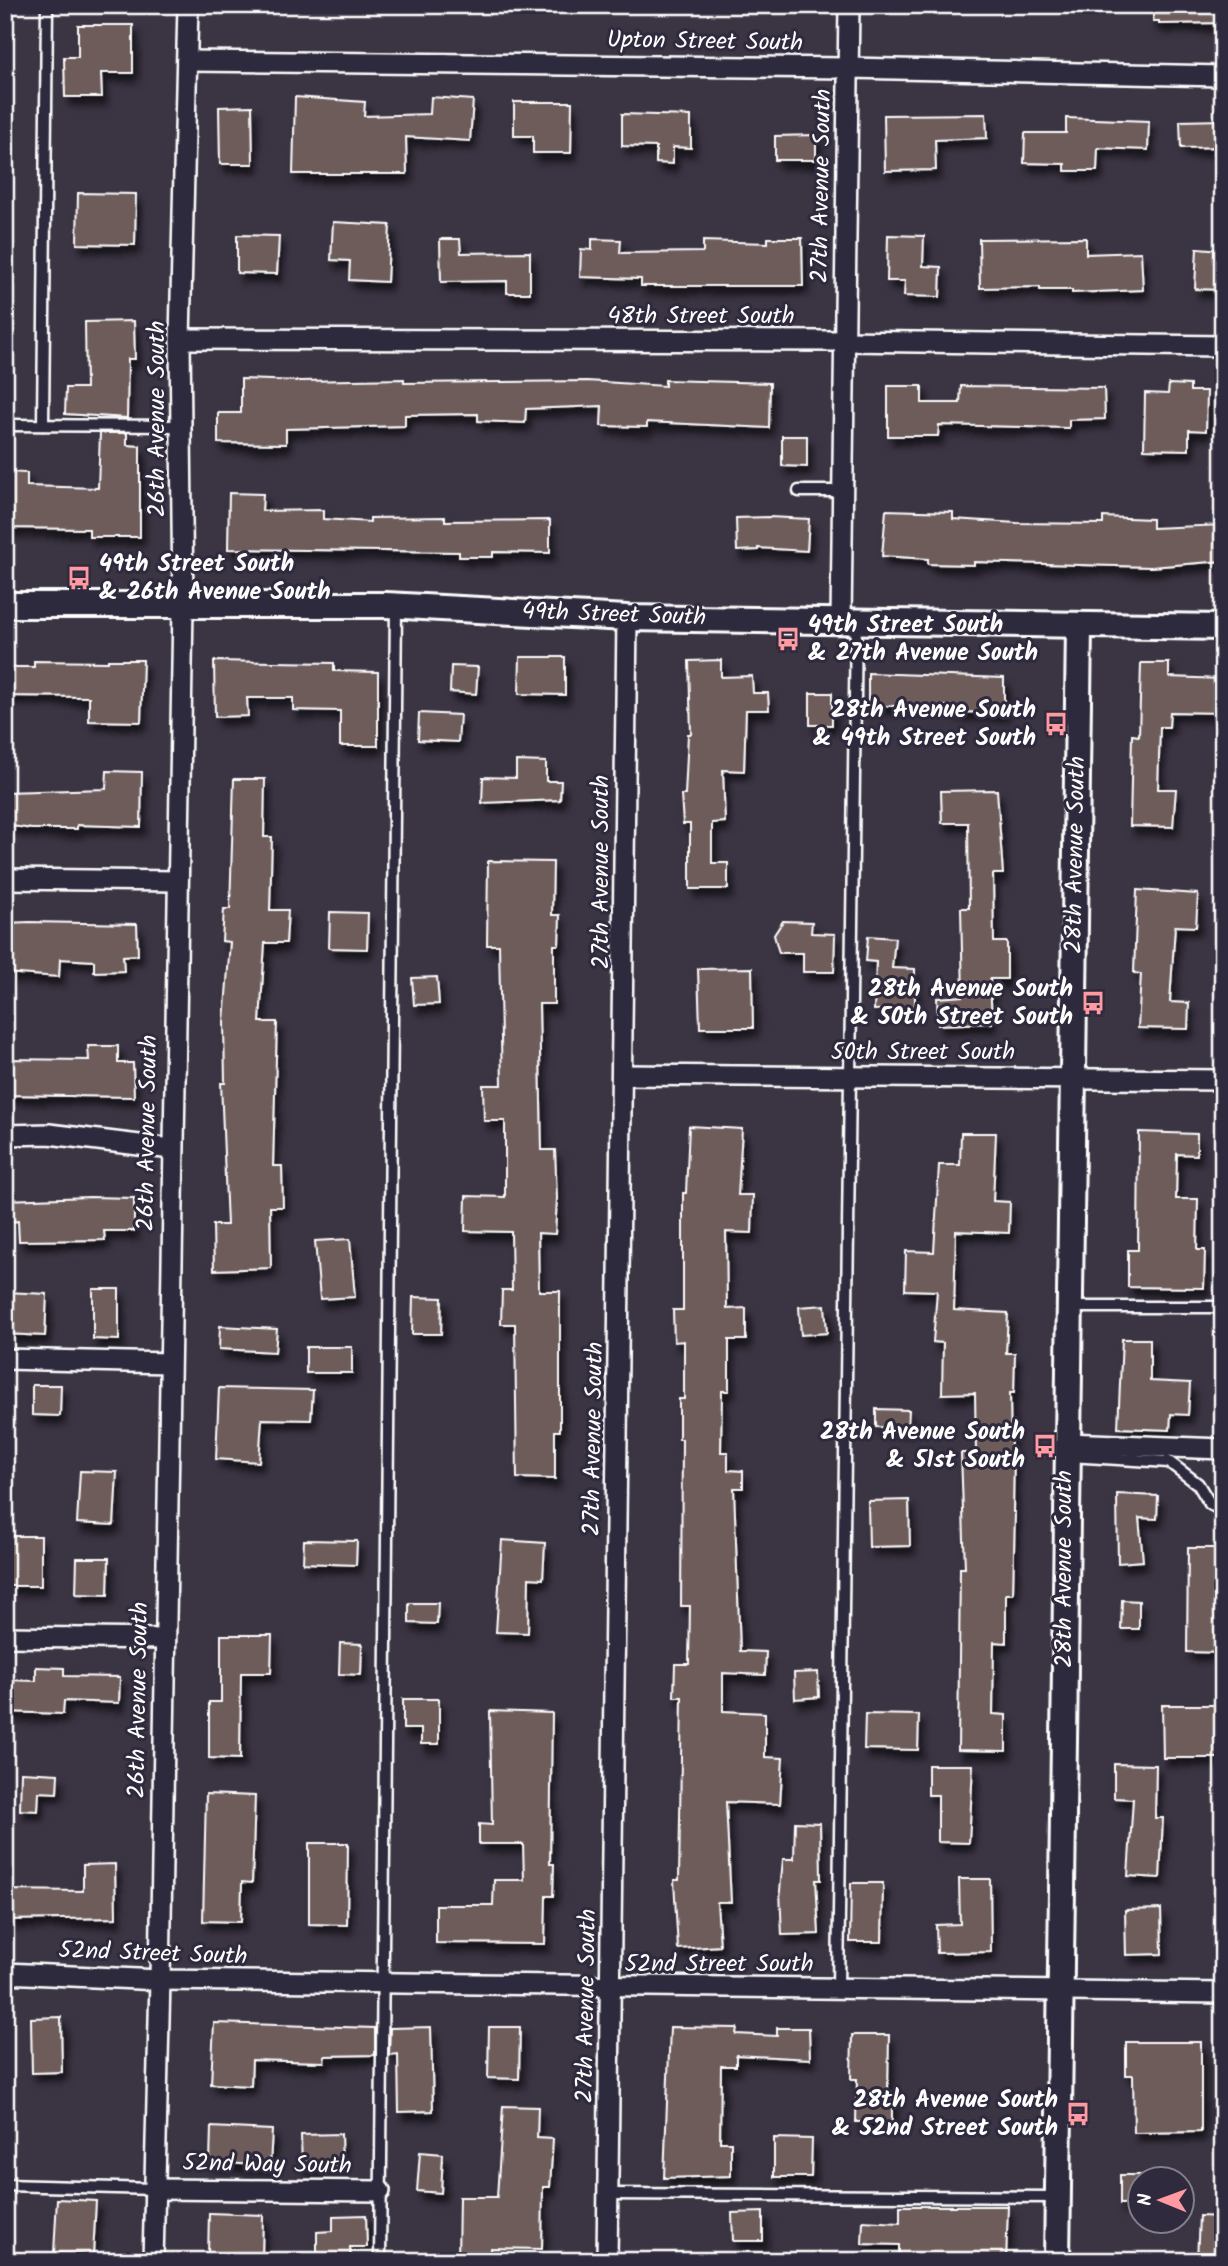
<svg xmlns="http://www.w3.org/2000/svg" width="1228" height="2266" viewBox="0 0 1228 2266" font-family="Kalam,sans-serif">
  <defs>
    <filter id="shadow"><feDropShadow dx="4.5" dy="8" stdDeviation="3.5" flood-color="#0009"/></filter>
  </defs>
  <rect width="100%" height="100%" fill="#3b3443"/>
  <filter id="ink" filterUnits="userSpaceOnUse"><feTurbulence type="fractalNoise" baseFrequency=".0143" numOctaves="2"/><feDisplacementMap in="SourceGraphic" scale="14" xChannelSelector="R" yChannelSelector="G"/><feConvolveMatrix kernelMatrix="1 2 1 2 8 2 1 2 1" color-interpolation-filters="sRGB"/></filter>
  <g filter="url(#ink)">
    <g fill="#6d5c5a" stroke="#fff" stroke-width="2" filter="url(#shadow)">
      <polygon points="1153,5 1223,5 1223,23 1159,24 1159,21 1153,21"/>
      <polygon points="78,25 133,25 133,73 101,73 102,97 65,97 64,57 78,57"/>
      <polygon points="295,97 365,102 364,116 430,114 431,97 473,100 470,141 406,137 407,174 293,174"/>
      <polygon points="514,102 572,102 571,153 533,153 533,136 514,136"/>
      <polygon points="252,106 253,164 220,164 219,107"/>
      <polygon points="622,114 691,116 691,148 673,147 673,164 656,163 656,147 622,146"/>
      <polygon points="986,114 987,138 935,140 936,170 885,171 884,115"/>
      <polygon points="1066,118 1149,121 1148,150 1098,148 1097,171 1065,171 1065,164 1024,163 1025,133 1066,133"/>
      <polygon points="1223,120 1223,147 1181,148 1180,121"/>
      <polygon points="816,135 816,160 775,160 775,136"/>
      <polygon points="78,193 136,194 135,245 77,244"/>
      <polygon points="333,222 390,225 387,282 349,280 350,261 331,260"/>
      <polygon points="237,235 279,236 277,274 237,273"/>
      <polygon points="888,235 924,236 923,266 941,267 940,297 904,296 905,281 887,281"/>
      <polygon points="768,238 802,238 803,286 641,286 641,279 580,277 581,249 592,250 592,239 621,240 620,253 703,252 703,241 768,243"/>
      <polygon points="1086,238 1086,254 1141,252 1143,290 1072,293 1072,290 1040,290 1040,287 980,288 979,239"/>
      <polygon points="440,239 460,239 461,253 530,252 530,293 507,293 507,281 441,282"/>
      <polygon points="1197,248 1223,250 1223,290 1195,289"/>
      <polygon points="134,321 135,359 128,359 127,418 65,414 66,388 86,388 85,322"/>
      <polygon points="241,379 301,381 404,379 404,383 587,381 665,386 665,380 770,383 769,428 647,422 647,427 601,426 602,406 526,409 525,423 478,421 478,414 405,415 405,426 286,429 286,444 218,443 218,413 241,413"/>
      <polygon points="1169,384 1190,385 1190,391 1207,391 1206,431 1189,430 1189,450 1144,449 1145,393 1168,394"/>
      <polygon points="888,386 922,386 922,403 960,403 961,386 1104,388 1105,419 1069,420 1069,428 939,425 938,436 888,436"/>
      <polygon points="100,433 127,433 127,445 140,446 140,537 89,537 89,529 5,528 5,472 27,473 27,486 98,488"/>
      <polygon points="782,436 807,436 807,467 782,466"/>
      <polygon points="229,493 263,494 262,511 323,510 323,519 370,522 370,518 445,517 445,521 550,520 550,553 493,552 493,557 459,557 459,552 228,549"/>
      <polygon points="886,510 953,512 953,519 1017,523 1103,524 1103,517 1152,519 1152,528 1223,525 1223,561 1151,567 974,562 974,565 928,564 928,559 882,556"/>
      <polygon points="769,517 809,519 807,551 758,548 758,550 737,551 736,518"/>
      <polygon points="520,657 565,657 565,695 519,694"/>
      <polygon points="108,660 143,660 141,722 89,721 89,697 5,696 5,667 34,667 34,661 108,662"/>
      <polygon points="721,660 721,677 752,676 753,693 768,693 769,710 746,710 744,771 723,770 725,822 712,823 712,863 728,863 728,889 690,889 690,824 683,824 681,795 685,795 688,734 691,734 689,661"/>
      <polygon points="214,661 334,663 334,671 378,672 378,746 340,746 340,711 293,710 293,698 247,698 248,716 215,717"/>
      <polygon points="1141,663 1169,663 1169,677 1223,679 1223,713 1170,712 1169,727 1160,727 1158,789 1176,789 1173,827 1130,826 1132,735 1139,736"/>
      <polygon points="451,666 478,667 476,694 450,692"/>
      <polygon points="868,673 1004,678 1004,713 954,712 955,706 868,706"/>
      <rect x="810" y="693" width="22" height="32"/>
      <polygon points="419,713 460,715 458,742 418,740"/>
      <polygon points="516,761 546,762 546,781 561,781 560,800 482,803 483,777 516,778"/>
      <polygon points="107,771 142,772 141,827 77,825 77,829 32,829 5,825 5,792 106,789"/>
      <polygon points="234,779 265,779 264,837 272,837 270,910 288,910 286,943 265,943 260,1022 277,1022 273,1166 282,1166 283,1207 270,1207 271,1268 214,1270 213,1225 227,1225 221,1083 225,1083 224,1022 230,942 222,941 224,909 230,909"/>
      <polygon points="997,790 1003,874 993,874 994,942 1007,942 1007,979 990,979 992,1023 938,1025 937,998 963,996 961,908 969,908 968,823 942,823 941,791"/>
      <polygon points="488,861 553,862 552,915 560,915 559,945 554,945 554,1004 539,1004 542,1150 555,1150 557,1198 555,1234 538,1233 539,1291 560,1291 560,1431 555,1431 555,1479 517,1478 515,1324 501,1324 502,1290 512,1290 511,1232 465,1231 466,1196 505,1197 505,1121 484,1121 483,1085 502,1085 499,945 487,945"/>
      <polygon points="1137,890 1198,894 1196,927 1175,926 1170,1002 1189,1003 1188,1029 1138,1028 1141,974 1134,973"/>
      <polygon points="330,912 368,913 367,949 329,948"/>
      <polygon points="783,921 812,922 811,933 835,934 834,972 803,972 803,953 779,953 774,935"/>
      <polygon points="30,922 137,924 138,955 123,956 124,971 94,972 94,961 60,959 59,977 5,973 5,923"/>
      <polygon points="868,936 895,938 892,968 915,969 915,1009 874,1010 876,962 866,961"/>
      <polygon points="752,968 753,1028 700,1028 698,969"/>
      <polygon points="437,977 439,1004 414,1005 412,978"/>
      <polygon points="88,1046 118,1046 118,1063 133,1063 134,1097 5,1095 5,1059 89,1060"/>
      <polygon points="689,1126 742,1129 738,1195 753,1195 752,1233 726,1232 727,1309 746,1308 746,1340 729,1340 729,1391 722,1391 721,1452 728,1452 728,1470 743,1471 743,1488 734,1488 740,1651 766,1652 765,1675 723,1673 723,1711 765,1713 765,1757 783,1758 780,1804 726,1802 731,1902 717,1902 720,1946 678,1949 674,1880 679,1880 682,1697 674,1697 675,1664 689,1664 690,1606 681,1606 682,1439 679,1439 679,1399 684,1399 684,1341 674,1342 673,1310 683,1310 683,1193 686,1193"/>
      <polygon points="1139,1132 1197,1134 1197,1155 1177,1154 1176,1199 1198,1199 1197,1250 1205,1250 1204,1288 1128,1287 1128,1250 1138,1250"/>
      <polygon points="961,1133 996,1133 993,1201 1010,1202 1009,1233 956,1231 954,1310 1008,1313 1006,1353 1015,1353 1014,1393 1010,1393 1011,1454 1014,1454 1013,1512 1015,1512 1013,1594 1006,1594 1006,1643 994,1642 993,1714 1006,1715 1006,1751 958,1750 960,1568 965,1568 961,1453 976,1453 975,1393 942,1394 943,1343 933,1342 937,1291 905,1290 906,1251 934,1252 939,1165 960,1165"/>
      <polygon points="90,1197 134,1198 134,1231 104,1231 105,1240 19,1241 18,1221 5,1222 5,1200"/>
      <polygon points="350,1239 355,1297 320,1299 315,1241"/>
      <polygon points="93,1289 119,1289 119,1340 93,1339"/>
      <polygon points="5,1292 47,1294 45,1336 5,1334"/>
      <polygon points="413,1297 442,1298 441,1334 412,1334"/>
      <polygon points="825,1305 827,1333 801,1335 799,1307"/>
      <polygon points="220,1326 277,1329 275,1352 219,1349"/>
      <polygon points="1122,1339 1150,1339 1150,1381 1190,1383 1188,1415 1171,1414 1170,1430 1118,1428"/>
      <rect x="306" y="1347" width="46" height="26"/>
      <polygon points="32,1385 61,1385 60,1416 32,1415"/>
      <polygon points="219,1388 313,1390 311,1420 262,1419 259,1462 216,1459"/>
      <polygon points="876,1409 909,1410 908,1428 876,1427"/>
      <polygon points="80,1471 117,1472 114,1525 77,1523"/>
      <polygon points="1117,1494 1158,1496 1157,1519 1139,1518 1143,1561 1118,1563"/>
      <polygon points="909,1500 910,1546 869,1547 868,1501"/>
      <rect x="5" y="1536" width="36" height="50"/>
      <polygon points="304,1540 357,1541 356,1565 303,1563"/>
      <polygon points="502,1540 545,1543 543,1579 529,1578 528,1633 496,1632"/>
      <polygon points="1188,1548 1223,1548 1223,1653 1187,1652"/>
      <polygon points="77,1558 109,1558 108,1595 76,1594"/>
      <polygon points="1122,1600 1139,1601 1139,1629 1121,1629"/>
      <polygon points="409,1603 438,1603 437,1624 409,1623"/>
      <polygon points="221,1635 272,1635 271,1673 241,1673 240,1759 209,1758 209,1702 221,1702"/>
      <polygon points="340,1643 362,1644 361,1675 339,1674"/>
      <polygon points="36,1667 64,1668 64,1676 120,1677 119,1703 64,1701 63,1714 5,1712 5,1680 36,1681"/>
      <polygon points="818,1672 819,1697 795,1699 794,1673"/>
      <polygon points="403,1699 439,1699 439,1744 421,1744 421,1729 403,1729"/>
      <polygon points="1162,1705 1223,1705 1223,1758 1163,1758"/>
      <polygon points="490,1711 552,1713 550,1864 554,1864 553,1896 546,1896 545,1944 436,1943 436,1905 493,1905 494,1880 524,1880 523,1844 479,1844 479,1824 492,1825"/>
      <polygon points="865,1714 919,1715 918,1750 864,1749"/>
      <polygon points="1114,1764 1156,1765 1155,1818 1163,1818 1160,1878 1128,1876 1133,1799 1114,1798"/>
      <polygon points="928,1765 973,1765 969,1843 938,1842 938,1795 928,1795"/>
      <polygon points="21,1772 58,1774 57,1793 39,1792 38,1811 20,1810"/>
      <polygon points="206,1794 255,1796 252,1883 242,1882 241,1922 203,1921"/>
      <polygon points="795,1822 820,1823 821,1880 816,1880 819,1934 782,1935 780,1891 783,1859 794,1859"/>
      <polygon points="309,1843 348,1843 347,1925 309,1924"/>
      <polygon points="115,1864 116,1918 5,1920 5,1890 83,1891 83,1865"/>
      <polygon points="959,1879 990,1879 991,1952 937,1953 936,1925 960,1924"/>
      <polygon points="851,1883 883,1883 882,1942 850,1942"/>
      <polygon points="1161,1909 1162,1954 1126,1955 1125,1910"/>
      <polygon points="61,2017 62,2072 32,2073 31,2018"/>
      <polygon points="214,2023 375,2028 375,2055 325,2056 324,2062 252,2060 251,2086 211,2084"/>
      <polygon points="431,2027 433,2111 399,2112 398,2054 389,2055 390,2028"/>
      <polygon points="489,2027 520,2027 519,2079 488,2078"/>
      <polygon points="670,2027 737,2028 736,2034 777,2036 777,2028 809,2028 810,2059 736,2055 736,2066 721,2066 720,2142 731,2142 731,2176 664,2178"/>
      <polygon points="852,2035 889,2035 888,2091 892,2092 892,2122 856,2122 857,2079 851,2079"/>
      <polygon points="1126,2042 1201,2042 1201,2132 1134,2133 1133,2075 1126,2075"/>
      <polygon points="503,2106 538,2107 537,2138 553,2139 550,2187 543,2187 542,2249 491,2248 491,2261 458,2261 459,2197 497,2197"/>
      <polygon points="211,2127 272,2130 270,2166 210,2162"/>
      <polygon points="341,2134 342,2167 302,2168 301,2135"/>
      <polygon points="774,2138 812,2139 811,2177 774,2177"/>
      <polygon points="420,2152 443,2154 441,2193 417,2191"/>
      <rect x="1120" y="2175" width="20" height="29"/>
      <polygon points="57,2199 96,2201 93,2255 54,2253"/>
      <polygon points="900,2206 1008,2206 1006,2261 899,2261 899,2245 862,2244 863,2221 900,2223"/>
      <polygon points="763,2212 763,2241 733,2241 732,2213"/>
      <polygon points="209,2213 263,2215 262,2258 208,2256"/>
      <polygon points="366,2215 367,2247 350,2247 351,2261 317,2261 317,2232 333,2231 333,2216"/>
      <polygon points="1199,2216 1223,2217 1223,2261 1197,2261"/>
    </g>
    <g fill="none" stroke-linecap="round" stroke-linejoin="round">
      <g stroke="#fff" stroke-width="15">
        <g id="service">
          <polyline points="5,425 181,426"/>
          <polyline points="43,425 47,5"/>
          <polyline points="799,491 843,491"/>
          <polyline points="1069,1307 1223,1307"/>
          <polyline points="1069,1456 1169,1462 1198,1484 1210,1504 1223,1511"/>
          <polyline points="838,1989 856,621"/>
          <polyline points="5,2185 154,2189"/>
          <polyline points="608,2194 1057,2197"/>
          <polyline points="380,2261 396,606"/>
        </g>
      </g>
      <g stroke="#fff" stroke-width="24">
        <g id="minor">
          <polyline points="187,61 848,68 1223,76"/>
          <polyline points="180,339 844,341 1223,346"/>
          <polyline points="841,620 849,5"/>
          <polyline points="5,879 178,881"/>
          <polyline points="623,1075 1223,1080"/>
          <polyline points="5,1135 49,1134 172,1149"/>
          <polyline points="5,1359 169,1363"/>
          <polyline points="1066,1443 1223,1449"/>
          <polyline points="5,1637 164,1639"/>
          <polyline points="5,1973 160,1980 1223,1993"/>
          <polyline points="154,2189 380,2191"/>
          <polyline points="153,2261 160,1980 183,606 180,339 188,5"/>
          <polyline points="607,2261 627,618"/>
        </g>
      </g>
      <g stroke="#fff" stroke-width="30">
        <g id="tertiary">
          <polyline points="5,605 386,605 627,618 1223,627"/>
          <polyline points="1057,2261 1079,626"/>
        </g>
      </g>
      <use href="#service" stroke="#2f2a3d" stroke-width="10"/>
      <use href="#minor" stroke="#2f2a3d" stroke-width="19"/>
      <use href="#tertiary" stroke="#2f2a3d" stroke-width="24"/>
    </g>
  </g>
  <defs>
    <g id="bus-bare" transform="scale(1.89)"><path d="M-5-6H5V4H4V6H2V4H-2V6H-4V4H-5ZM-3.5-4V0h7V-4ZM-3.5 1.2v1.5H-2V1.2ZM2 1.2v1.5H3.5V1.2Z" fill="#ff9aa2" stroke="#2f2a3d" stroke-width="2.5" paint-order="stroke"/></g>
  </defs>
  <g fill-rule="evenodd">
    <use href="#bus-bare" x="79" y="578"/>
    <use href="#bus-bare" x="788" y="639"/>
    <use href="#bus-bare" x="1056" y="724"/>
    <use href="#bus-bare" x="1093" y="1003"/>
    <use href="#bus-bare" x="1045" y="1446"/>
    <use href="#bus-bare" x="1078" y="2114"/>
  </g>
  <g text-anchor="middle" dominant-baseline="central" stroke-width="6" stroke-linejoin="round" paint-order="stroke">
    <g font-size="24" fill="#fff" stroke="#2f2a3d">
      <text transform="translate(705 42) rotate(1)">Upton Street South</text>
      <text transform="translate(822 186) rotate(-89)">27th Avenue South</text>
      <text x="701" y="316">48th Street South</text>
      <text transform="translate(157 419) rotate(-90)">26th Avenue South</text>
      <text transform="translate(614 615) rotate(2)">49th Street South</text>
      <text transform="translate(1076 855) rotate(-89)">28th Avenue South</text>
      <text transform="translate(601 872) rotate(-90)">27th Avenue South</text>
      <text x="923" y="1052">50th Street South</text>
      <text transform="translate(148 1133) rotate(-89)">26th Avenue South</text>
      <text transform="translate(594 1439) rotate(-89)">27th Avenue South</text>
      <text transform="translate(1064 1569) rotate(-90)">28th Avenue South</text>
      <text transform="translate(139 1700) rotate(-89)">26th Avenue South</text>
      <text transform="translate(153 1954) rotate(2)">52nd Street South</text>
      <text x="719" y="1964">52nd Street South</text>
      <text transform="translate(587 2006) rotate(-89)">27th Avenue South</text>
      <text transform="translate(267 2165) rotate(1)">52nd Way South</text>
    </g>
    <g font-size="24" font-weight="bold" fill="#fff" stroke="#2f2a3d" text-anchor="end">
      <text x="99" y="564" text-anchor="start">49th Street South<tspan x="99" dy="28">&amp; 26th Avenue South</tspan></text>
      <text x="808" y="625" text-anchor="start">49th Street South<tspan x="808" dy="28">&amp; 27th Avenue South</tspan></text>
      <text x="1036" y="710">28th Avenue South<tspan x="1036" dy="28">&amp; 49th Street South</tspan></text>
      <text x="1073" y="989">28th Avenue South<tspan x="1073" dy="28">&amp; 50th Street South</tspan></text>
      <text x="1025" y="1432">28th Avenue South<tspan x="1025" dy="28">&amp; 51st South</tspan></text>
      <text x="1058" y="2100">28th Avenue South<tspan x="1058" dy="28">&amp; 52nd Street South</tspan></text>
    </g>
  </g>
  <rect width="1228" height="2266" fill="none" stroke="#2f2a3d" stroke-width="28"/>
  <rect x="14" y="14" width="1200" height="2238" fill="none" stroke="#fff" stroke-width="2.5" filter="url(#ink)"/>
  <g transform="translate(1161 2200) rotate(271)"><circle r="33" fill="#2f2a3d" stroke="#827f8b" stroke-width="2"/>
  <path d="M0-5L12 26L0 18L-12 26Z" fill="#ff9aa2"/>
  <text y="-10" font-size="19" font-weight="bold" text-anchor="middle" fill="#ffffff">N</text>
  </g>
</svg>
